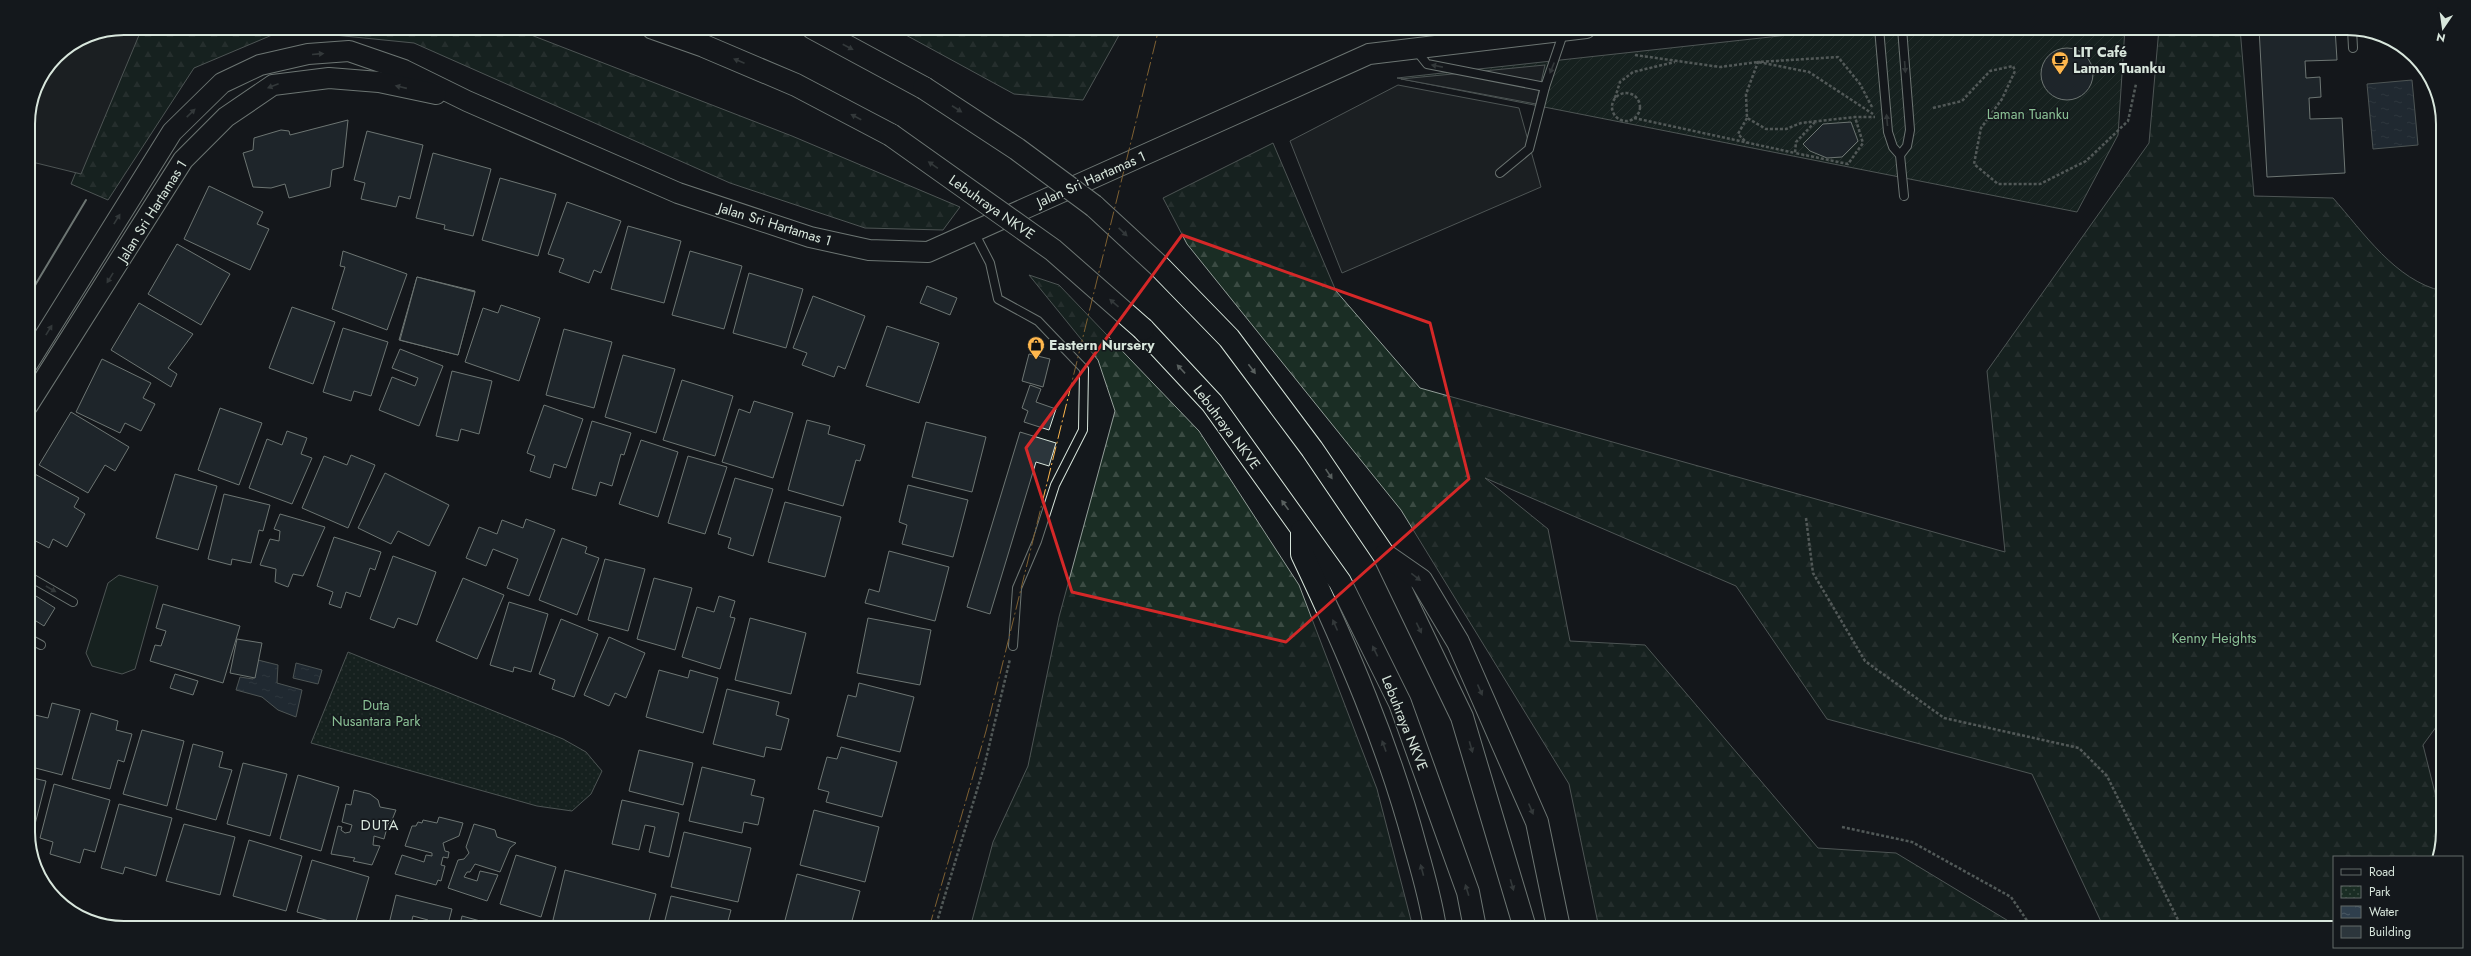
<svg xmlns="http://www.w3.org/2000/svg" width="2471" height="956" viewBox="0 0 2471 956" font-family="Jost,sans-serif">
  <defs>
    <pattern id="forest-firs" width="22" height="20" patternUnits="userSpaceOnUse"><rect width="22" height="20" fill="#1a2d24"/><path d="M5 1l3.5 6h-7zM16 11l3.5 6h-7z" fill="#3b4b43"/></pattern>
    <pattern id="park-dots" width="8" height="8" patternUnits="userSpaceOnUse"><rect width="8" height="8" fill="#1a2d24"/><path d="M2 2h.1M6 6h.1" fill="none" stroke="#3b4b43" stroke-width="1.8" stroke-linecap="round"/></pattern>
    <pattern id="garden-furrows" width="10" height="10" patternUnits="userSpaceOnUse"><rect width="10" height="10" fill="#1a2d24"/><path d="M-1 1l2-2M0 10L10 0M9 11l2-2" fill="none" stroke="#3b4b43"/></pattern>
    <pattern id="water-ripples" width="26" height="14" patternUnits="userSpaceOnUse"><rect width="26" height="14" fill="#2f3f4d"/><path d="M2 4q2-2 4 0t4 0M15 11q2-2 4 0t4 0" fill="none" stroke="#4c5b66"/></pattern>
  </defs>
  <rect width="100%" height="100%" fill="#14181c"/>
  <polygon fill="#1a2d24" stroke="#939e99" points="119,575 158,586 135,669 122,674 92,666 86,653 108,583"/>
  <g fill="url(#forest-firs)" stroke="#939e99">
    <polygon points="135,28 513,28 792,136 960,207 943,230 865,228 730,183 414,43 284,30 194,68 108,200 71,184"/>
    <polygon points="893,28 1123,28 1083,100 1014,94"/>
    <path d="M2159,28H2240L2254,196L2333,198C2364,233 2395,280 2442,291L2439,723L2423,745L2438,805V857H2334V928H2104L2032,774L1827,719L1736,586L1485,478L1548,529L1570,641L1645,645L1818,848L1896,853L2020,928H1599L1569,784L1401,510L1187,244L1163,198L1273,143L1336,291L1420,388L2005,552L1987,371L2149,143Z"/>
    <polygon points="1029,275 1059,285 1199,431 1299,585 1377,789 1413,928 970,928 993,842 1028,766 1059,617 1115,411 1098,360"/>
  </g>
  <polygon fill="url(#park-dots)" stroke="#939e99" points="348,652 563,739 586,752 602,771 591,794 572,811 537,806 311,743"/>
  <polygon fill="url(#garden-furrows)" stroke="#939e99" points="1852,28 2125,28 2118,135 2077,212 1397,78"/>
  <g fill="#24282b" stroke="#939e99">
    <polygon points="124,28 142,28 81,174 28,161 28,118 35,87 56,56 87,35"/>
    <polygon points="1545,65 1536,104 1401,79"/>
    <polygon points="1398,85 1519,108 1541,187 1342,273 1290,141"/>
  </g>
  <g fill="url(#water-ripples)" stroke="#939e99">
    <polygon points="2412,80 2418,145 2373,149 2367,84"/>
    <polygon points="258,660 278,665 277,683 302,690 296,717 278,710 262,697 236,690 240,677 253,679"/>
    <polygon points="296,663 322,670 318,684 293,678"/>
  </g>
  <g fill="#2c363c" stroke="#d8e6dc">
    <polygon points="2259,28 2335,28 2337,60 2305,61 2306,78 2320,77 2321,97 2309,98 2310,119 2342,118 2345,173 2267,177"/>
    <circle cx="2067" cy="74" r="26"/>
    <polygon points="348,120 343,167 332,170 330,187 289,198 285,184 271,188 253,187 243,153 253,150 254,138 281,130 289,131 290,135"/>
    <polygon points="1851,122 1858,141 1842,157 1827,158 1810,151 1803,144 1823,124"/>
    <polygon points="367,131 423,145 410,199 399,196 396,207 361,199 365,183 354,180"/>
    <polygon points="433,153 491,169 473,236 444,229 445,225 416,218"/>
    <polygon points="500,178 556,194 538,256 482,240"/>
    <polygon points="209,186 263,212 257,224 269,229 250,270 184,239"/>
    <polygon points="567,202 621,221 601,273 594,270 589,283 559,272 564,259 548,254"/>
    <polygon points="628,226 681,241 664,303 611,289"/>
    <polygon points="177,244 230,274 201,325 148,294"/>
    <polygon points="343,251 407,274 387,330 332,309 345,267 340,266"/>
    <polygon points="690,251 742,266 724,329 672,315"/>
    <polygon points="749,273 803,289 786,348 733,333"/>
    <polygon points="417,277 475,291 458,355 399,340"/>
    <polygon points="417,277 475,292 458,355 400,340"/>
    <polygon points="927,286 957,298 950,315 920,303"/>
    <polygon points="813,296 865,316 845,369 838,366 834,377 802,365 807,353 793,348"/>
    <polygon points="139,303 193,334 168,368 177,374 171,387 111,350"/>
    <polygon points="501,305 540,318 519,381 465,362 483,308 498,313"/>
    <polygon points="292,307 335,322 313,384 269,368"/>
    <polygon points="887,326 939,343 919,403 866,386"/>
    <polygon points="343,328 388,342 371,396 354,391 351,401 323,392"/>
    <polygon points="564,329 612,342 594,408 546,395"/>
    <polygon points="400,349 443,366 419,426 379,410 392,377 415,386 418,378 392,368"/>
    <polygon points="1029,354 1050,359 1043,387 1022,381"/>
    <polygon points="623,355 675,369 656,433 605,417"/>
    <polygon points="102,359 151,383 143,398 155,404 141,431 125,423 120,433 76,412"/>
    <polygon points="452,371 492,381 479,434 461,429 458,441 436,436"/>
    <polygon points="682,380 733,396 715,456 663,440"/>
    <polygon points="1030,385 1041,389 1036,402 1056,409 1049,430 1024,422 1028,411 1022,408"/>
    <polygon points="754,401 793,413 773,478 722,462 739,409 750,413"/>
    <polygon points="544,405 583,419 566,468 554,464 550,478 530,471 535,456 527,453"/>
    <polygon points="220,408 262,423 239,485 198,470"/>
    <polygon points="71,412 129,447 115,471 105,465 88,493 39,465"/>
    <polygon points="807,420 830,426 828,434 865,445 860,461 856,460 843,506 788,490"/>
    <polygon points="592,421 631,433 624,455 621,454 612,486 600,482 596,496 572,489"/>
    <polygon points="926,422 986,437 972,492 912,477"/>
    <polygon points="287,431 307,438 301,454 312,458 292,504 249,488 267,439 282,445"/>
    <polygon points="1020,432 1056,443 1049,466 1036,462 990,614 967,607"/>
    <polygon points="641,440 678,452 658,517 619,504"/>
    <polygon points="351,455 375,465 348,528 302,508 324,456 347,465"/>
    <polygon points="688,456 727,467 705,534 668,523"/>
    <polygon points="31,472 79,498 74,507 85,514 67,547 53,539 49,548 28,537 28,477"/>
    <polygon points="385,473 449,505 429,546 398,531 391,544 358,528"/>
    <polygon points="175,474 217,486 198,550 156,538"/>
    <polygon points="735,478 773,489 753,556 728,548 731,538 718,534"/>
    <polygon points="908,485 968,500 953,557 902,544 907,525 899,522"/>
    <polygon points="224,494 270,505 263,531 259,530 251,563 232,559 231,565 208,559"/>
    <polygon points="785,502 841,517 825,577 768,562"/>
    <polygon points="280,514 325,527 303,576 293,574 288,587 275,582 276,569 260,565 270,539 279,541 280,531 274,529"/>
    <polygon points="526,519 555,530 529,596 507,588 518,559 493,549 486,566 466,558 479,527 497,534 502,520 523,528"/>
    <polygon points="334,537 381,552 375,570 370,568 360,597 346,592 341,608 329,604 333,592 317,586"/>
    <polygon points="562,538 587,547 585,553 599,558 577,615 539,600"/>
    <polygon points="889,551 949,567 935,621 865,603 869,589 879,592"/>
    <polygon points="393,556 436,572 417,625 398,618 394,628 370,619"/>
    <polygon points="605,559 645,569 628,631 588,620"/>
    <polygon points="463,578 504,595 477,659 436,641"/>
    <polygon points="654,578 692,588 675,650 637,639"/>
    <polygon points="28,591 55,608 44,626 28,616"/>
    <polygon points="719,596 735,601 730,617 735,618 720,669 682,657 697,607 714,612"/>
    <polygon points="509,602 548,614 531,672 514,667 513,672 490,665"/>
    <polygon points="163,604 240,626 223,683 150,661 155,645 161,646 166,631 156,628"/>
    <polygon points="750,618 806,633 791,694 735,680"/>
    <polygon points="868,618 931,630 920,685 857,673"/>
    <polygon points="561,619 598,634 574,697 552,689 555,680 539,674"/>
    <polygon points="609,637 645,653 626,698 615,693 609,706 584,695"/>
    <polygon points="237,639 262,643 255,678 230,673"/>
    <polygon points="659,670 688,678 690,670 718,678 703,733 646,717"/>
    <polygon points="175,674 198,681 193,695 170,688"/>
    <polygon points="859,683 914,697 900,752 837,736 848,695 856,697"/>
    <polygon points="727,689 779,702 776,715 789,719 781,750 766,747 764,757 713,744"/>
    <polygon points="52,703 80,710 62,775 28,766 28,741 35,715 48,718"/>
    <polygon points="91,713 118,721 116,730 132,734 124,762 118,760 110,789 72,779"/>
    <polygon points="142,730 184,741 167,806 123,794"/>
    <polygon points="193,744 223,752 219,767 232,770 216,820 176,809"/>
    <polygon points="841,747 897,762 882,817 826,802 829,792 818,789 827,757 837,759"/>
    <polygon points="639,750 693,763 683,805 629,791"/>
    <polygon points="243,763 287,774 270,836 227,824"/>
    <polygon points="702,767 755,780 751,795 764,798 758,825 744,822 742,833 689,821"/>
    <polygon points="298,775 339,787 321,851 280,839"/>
    <polygon points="28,777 46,781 31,840 28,839"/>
    <polygon points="54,784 110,800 95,852 84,849 80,863 50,854 53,842 40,838"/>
    <polygon points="354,790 370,794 378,800 380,807 396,810 392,820 388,824 384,839 374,836 373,845 380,846 372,865 353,861 355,858 331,854 338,826 342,827 341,830 345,833 350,832 352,825 342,822 346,804 351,805"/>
    <polygon points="622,800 679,813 669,857 649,852 655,827 645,825 639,850 612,844"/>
    <polygon points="119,804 172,818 156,876 125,867 123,874 101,868"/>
    <polygon points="814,810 879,827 865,882 800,865"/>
    <polygon points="439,817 463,823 459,836 443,843 445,851 449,852 448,858 443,857 441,865 445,866 441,881 438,880 436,885 395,874 402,855 424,862 426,855 432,856 432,853 405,846 412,826 416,826 418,822 422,823 423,820 437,823"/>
    <polygon points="184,824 235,837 220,895 166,881"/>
    <polygon points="474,824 495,830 497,837 516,843 510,848 500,872 475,864 470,872 467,872 464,877 477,881 480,871 498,875 487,901 448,888 458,860 464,859 469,853 466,847"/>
    <polygon points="684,832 751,848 738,902 671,887"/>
    <polygon points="249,840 302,856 286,911 233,896"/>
    <polygon points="516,855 556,867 541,917 500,904"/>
    <polygon points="312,860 369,877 354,928 297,912"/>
    <polygon points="565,870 656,894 647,928 580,928 553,920"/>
    <polygon points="797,874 860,891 850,928 783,928"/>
    <polygon points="396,895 452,909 447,928 426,928 428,920 413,916 410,928 388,928"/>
    <polygon points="671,896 731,910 726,928 663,928"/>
    <polygon points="462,916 506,928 459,928"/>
  </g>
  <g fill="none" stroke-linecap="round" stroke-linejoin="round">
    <g stroke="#d8e6dc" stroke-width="10">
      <g id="service">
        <polyline points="1879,28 1888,132 1893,147 1900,155 1904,196"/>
        <polyline points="2352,29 2353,48"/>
        <polyline points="1415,49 1427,64 1545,87 1564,31"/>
        <polyline points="1900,155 1907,146 1910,130 1902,28"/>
        <polyline points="1500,173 1529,149 1545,87"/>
        <polyline points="974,232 990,263 998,299 1038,321 1084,369 1083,430 1055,485 1037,541 1017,588 1013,646"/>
        <polyline points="28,576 73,602"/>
        <polyline points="28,638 41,645"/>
      </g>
    </g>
    <g stroke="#d8e6dc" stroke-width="22">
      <g id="tertiary">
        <polyline points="28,363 172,132 222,83 260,65 308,54 349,51 404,70 467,101 678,193 810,237 869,250 928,252 1369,54 1586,28"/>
        <polyline points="28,405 183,160 226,117 273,85 329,78 379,82 436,94"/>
      </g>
    </g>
    <g stroke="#d8e6dc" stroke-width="24">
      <g id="motorway">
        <polyline points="653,28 704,46 796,85 891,135"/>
        <polyline points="813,28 924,88"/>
        <polyline points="1094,206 1159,266 1229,338 1312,449 1384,555 1462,717 1525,928"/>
        <polyline points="1143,329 1212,403 1340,582 1400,703 1468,892 1475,928"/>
        <path d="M1302,531V554C1347,649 1388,744 1415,845C1423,873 1431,900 1435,928"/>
        <polyline points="1385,555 1421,580 1458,642 1537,822 1559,928"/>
      </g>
    </g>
    <g stroke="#9da8a2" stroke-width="2.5" stroke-dasharray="3 2" stroke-linecap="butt">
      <polyline points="1635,55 1720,67 1758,62 1809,72 1873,114"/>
      <circle cx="1626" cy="107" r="14"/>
      <polyline points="1615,98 1620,82 1633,72 1675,62"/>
      <polyline points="1872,107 1860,84 1838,57 1758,62 1746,94 1747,118 1766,129 1786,129 1801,123 1855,117 1875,117"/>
      <polyline points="1933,108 1962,101 1990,71 2013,66 2015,71 2002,99 1981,128 1974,164 1998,184 2040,184 2086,161 2128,121 2136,84"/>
      <polyline points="1634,118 1795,153"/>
      <polyline points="1747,118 1738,134 1747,143"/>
      <polyline points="1815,122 1796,142 1795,153 1848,164 1863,143 1855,117"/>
      <polyline points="1806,518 1813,573 1865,661 1944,718 2079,748 2107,776 2182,928"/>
      <polyline points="1842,827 1912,842 2011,897 2032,928"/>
      <polyline points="935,928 984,767 1010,659"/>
    </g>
    <use href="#service" stroke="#14181c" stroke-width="8"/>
    <use href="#tertiary" stroke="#14181c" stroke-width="20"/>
    <use href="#motorway" stroke="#14181c" stroke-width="22"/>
    <g stroke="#d8e6dc" stroke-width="24" stroke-linecap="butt">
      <g id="motorway-bridge">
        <polyline points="924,88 1017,149 1094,206"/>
        <polyline points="891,135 1053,250 1143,329"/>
      </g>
    </g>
    <use href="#motorway-bridge" stroke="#14181c" stroke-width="22"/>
    <polyline stroke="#d8e6dc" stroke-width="2" points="28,297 86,200"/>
    <polyline stroke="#ffb74d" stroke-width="1" stroke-dasharray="14 3 2 3" stroke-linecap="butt" points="929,928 986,731 1159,28"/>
  </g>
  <defs><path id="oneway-solid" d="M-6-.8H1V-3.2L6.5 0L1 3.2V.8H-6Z"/></defs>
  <g fill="#59605f">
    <use href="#oneway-solid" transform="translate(848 47) rotate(28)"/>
    <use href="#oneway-solid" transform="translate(318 54) rotate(-5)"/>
    <use href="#oneway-solid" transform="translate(739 61) rotate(-157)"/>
    <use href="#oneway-solid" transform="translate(1437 66) rotate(-169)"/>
    <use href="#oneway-solid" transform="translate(1905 67) rotate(86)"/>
    <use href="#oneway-solid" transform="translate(1552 68) rotate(112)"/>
    <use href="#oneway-solid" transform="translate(273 86) rotate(159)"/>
    <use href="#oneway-solid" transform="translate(401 87) rotate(-167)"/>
    <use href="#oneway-solid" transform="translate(957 109) rotate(33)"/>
    <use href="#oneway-solid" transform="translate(191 113) rotate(-44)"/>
    <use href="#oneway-solid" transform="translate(856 117) rotate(-152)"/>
    <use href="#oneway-solid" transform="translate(1887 120) rotate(-95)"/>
    <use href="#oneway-solid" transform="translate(933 165) rotate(-145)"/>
    <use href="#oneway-solid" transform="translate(117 219) rotate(-58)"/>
    <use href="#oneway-solid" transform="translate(1123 232) rotate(43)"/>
    <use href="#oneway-solid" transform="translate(110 278) rotate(122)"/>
    <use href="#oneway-solid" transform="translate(1114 303) rotate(-139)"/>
    <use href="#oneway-solid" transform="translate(49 330) rotate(-58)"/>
    <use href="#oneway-solid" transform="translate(1181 369) rotate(-133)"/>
    <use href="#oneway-solid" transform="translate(1252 369) rotate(53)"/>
    <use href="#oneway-solid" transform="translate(1329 474) rotate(56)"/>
    <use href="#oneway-solid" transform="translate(1285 505) rotate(-126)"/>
    <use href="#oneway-solid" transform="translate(1416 577) rotate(38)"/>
    <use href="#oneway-solid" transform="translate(51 589) rotate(30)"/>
    <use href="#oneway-solid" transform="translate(1335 625) rotate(-114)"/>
    <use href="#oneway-solid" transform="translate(1419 628) rotate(64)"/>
    <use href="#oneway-solid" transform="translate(1375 651) rotate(-116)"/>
    <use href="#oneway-solid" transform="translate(1480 690) rotate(66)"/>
    <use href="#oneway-solid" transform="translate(1384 746) rotate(-110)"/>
    <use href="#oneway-solid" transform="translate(1471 747) rotate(74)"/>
    <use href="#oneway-solid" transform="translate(1531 809) rotate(67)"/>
    <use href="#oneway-solid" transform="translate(1422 870) rotate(-105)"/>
    <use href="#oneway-solid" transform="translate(1512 885) rotate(74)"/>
    <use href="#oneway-solid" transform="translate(1467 890) rotate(-107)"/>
  </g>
  <path d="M0 0H2471V956H0ZM1182,235L1430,323L1469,479L1286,642L1072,592L1026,448Z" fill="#14181c" fill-opacity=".55" fill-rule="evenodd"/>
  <path fill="none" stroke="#d62828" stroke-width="3" stroke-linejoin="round" d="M1182,235L1430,323L1469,479L1286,642L1072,592L1026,448Z"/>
  <defs>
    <g id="cafe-pin" transform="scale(0.9)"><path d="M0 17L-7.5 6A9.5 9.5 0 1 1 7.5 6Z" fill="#ffb74d" stroke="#14181c"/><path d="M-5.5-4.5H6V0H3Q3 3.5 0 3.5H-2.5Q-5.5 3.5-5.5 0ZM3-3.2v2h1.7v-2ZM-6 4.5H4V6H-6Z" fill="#111"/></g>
    <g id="shop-pin" transform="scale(0.9)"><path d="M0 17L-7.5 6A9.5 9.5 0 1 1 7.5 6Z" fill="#ffb74d" stroke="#14181c"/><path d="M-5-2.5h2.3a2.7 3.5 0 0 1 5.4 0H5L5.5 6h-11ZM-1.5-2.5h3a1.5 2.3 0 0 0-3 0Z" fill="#111"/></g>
  </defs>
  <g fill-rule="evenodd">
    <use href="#cafe-pin" x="2060" y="60"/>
    <use href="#shop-pin" x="1036" y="345"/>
  </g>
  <g text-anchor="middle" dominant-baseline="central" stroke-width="3" stroke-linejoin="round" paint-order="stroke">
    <g font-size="14" font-weight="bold" fill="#d8e6dc" stroke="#14181c" text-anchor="start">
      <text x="2073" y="52">LIT Café<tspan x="2073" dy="16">Laman Tuanku</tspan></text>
      <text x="1049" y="345">Eastern Nursery</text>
    </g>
    <g font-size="14" fill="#8ac095" stroke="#14181c">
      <text x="2028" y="114">Laman Tuanku</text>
      <text x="2214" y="638">Kenny Heights</text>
      <text x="376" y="705">Duta<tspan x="376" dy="16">Nusantara Park</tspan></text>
    </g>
    <g font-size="14" fill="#d8e6dc" stroke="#14181c">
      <text transform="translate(1091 179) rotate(-24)">Jalan Sri Hartamas 1</text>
      <text transform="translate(992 207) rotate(35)">Lebuhraya NKVE</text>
      <text transform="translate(152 211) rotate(-58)">Jalan Sri Hartamas 1</text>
      <text transform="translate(775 224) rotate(17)">Jalan Sri Hartamas 1</text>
      <text transform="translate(1227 427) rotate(53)">Lebuhraya NKVE</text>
      <text transform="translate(1405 723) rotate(68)">Lebuhraya NKVE</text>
    </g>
    <g font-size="15" letter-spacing="1" fill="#d8e6dc" stroke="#14181c">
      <text x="380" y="825">DUTA</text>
    </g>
  </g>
  <path d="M0 0H2471V956H0ZM124 35H2347A89 89 0 0 1 2436 124V832A89 89 0 0 1 2347 921H124A89 89 0 0 1 35 832V124A89 89 0 0 1 124 35Z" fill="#14181c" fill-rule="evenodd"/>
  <path fill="none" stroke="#d8e6dc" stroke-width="2" d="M124 35H2347A89 89 0 0 1 2436 124V832A89 89 0 0 1 2347 921H124A89 89 0 0 1 35 832V124A89 89 0 0 1 124 35Z"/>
  <rect x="2333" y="856" width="130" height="92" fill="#14181c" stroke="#626a69"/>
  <rect x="2341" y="869" width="20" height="6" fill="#14181c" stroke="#626a69"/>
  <text x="2369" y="876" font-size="12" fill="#d8e6dc">Road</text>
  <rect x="2341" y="886" width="20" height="12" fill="url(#park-dots)" stroke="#626a69"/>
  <text x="2369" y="896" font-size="12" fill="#d8e6dc">Park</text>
  <rect x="2341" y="906" width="20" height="12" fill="url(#water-ripples)" stroke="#626a69"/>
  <text x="2369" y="916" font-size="12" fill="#d8e6dc">Water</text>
  <rect x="2341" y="926" width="20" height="12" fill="#2c363c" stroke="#626a69"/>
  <text x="2369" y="936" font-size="12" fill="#d8e6dc">Building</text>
  <g transform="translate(2443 28) rotate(193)" stroke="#14181c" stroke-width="3" paint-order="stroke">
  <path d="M0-3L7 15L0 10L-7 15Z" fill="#d8e6dc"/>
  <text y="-6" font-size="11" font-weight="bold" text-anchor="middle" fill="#d8e6dc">N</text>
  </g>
</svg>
